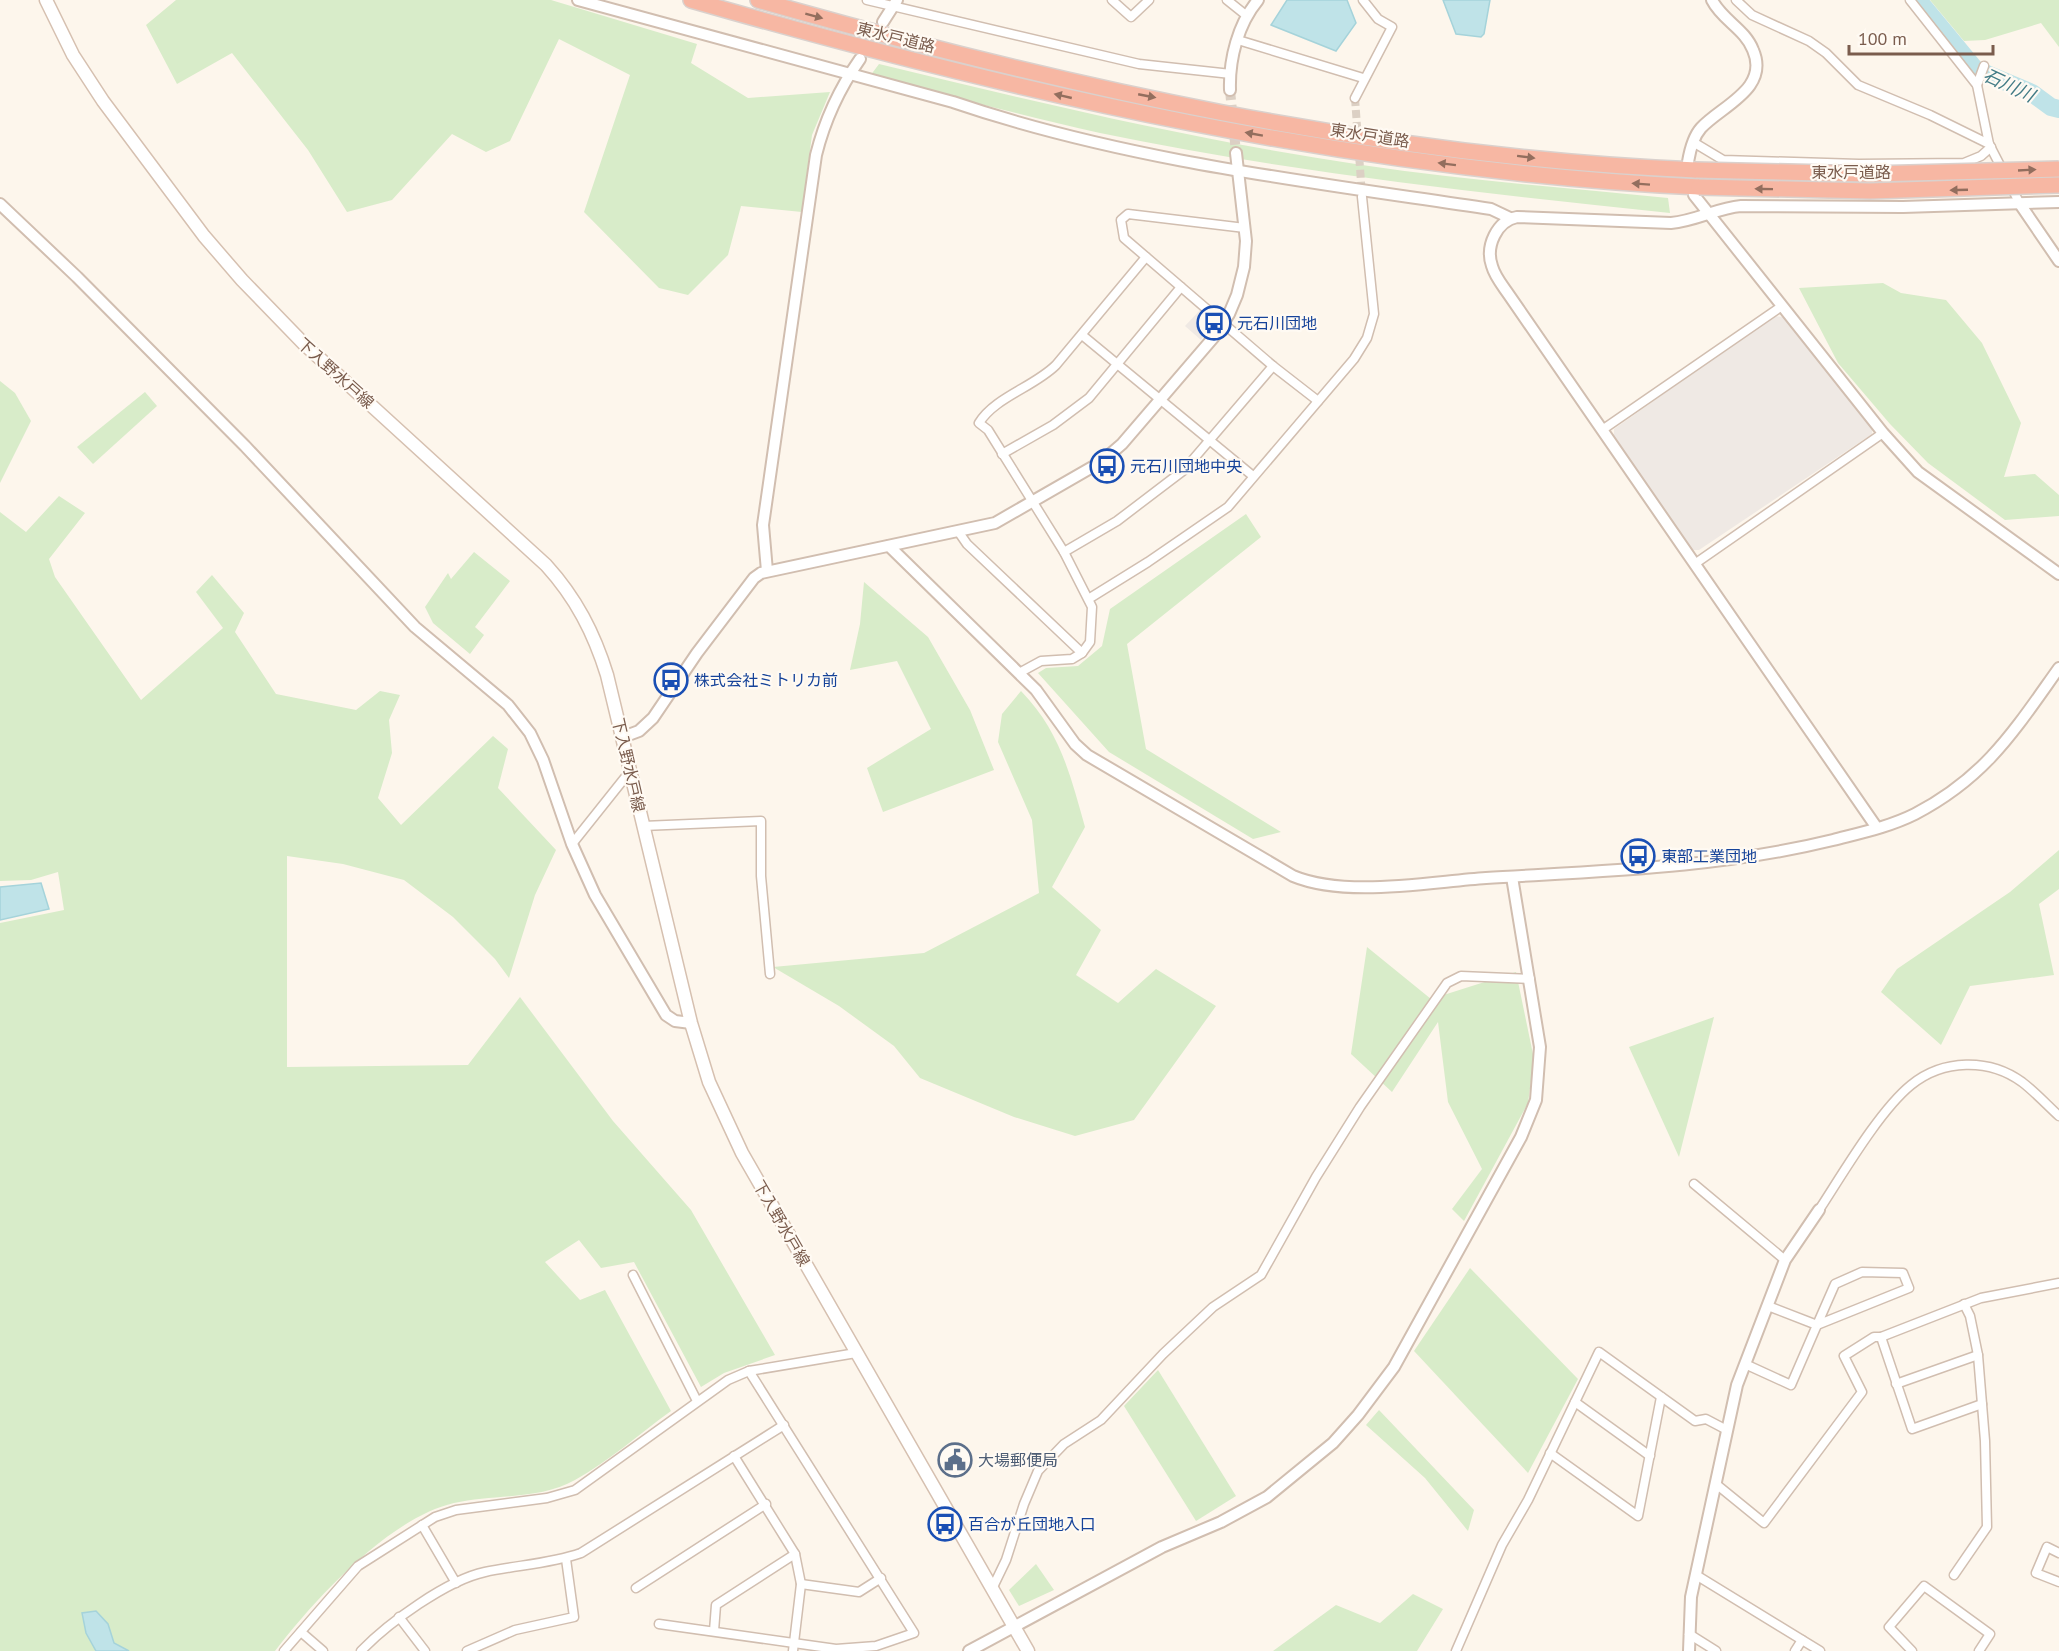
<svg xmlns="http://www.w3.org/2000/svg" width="2059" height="1651" viewBox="0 0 2059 1651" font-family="'PT Sans','Noto Sans JP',sans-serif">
  <rect width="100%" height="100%" fill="#fdf6ec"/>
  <g fill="#efe9e4">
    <polygon points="1201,309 1214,320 1201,340 1185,326"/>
    <polygon points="1774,316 1783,317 1872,425 1872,434 1699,550 1692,550 1614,436 1614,429"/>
  </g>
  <g fill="#d8ecc9">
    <polygon points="176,0 551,0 697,44 691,63 748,98 830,92 812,135 802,212 741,206 728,255 688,295 659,288 584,212 630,75 559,39 510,141 486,152 452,134 392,200 347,212 308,150 232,53 177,84 146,25"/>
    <polygon points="1930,0 2059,0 2059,47 2041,23 1985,40 1964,41"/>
    <path d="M879,64C1039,103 1199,141 1362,165C1463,180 1566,188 1668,198L1670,213C1480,193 1288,172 1100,133C1023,116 947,95 870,76Z"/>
    <polygon points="1883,283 1901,293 1946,300 1982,343 2021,423 2004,477 2035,474 2059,495 2059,516 2005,520 1928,463 1890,424 1838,363 1799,288"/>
    <polygon points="0,381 15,393 31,421 0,483"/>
    <polygon points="145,392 157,406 93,464 77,447"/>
    <path d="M59,496L85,513L49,559L55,577L141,700L223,628L196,592L212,575L244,613L235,632L276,694L356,710L380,691L400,695L389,720L392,753L378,798L401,825L493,736L508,749L498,788L556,850L535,895L509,978L495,959L453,917L404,880L343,864L287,856V1067L468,1065L520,997L613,1121L691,1210L775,1355L724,1373L701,1387L634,1262L601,1268L579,1240L545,1262L580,1300L605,1290L671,1411C639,1434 608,1462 575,1480C540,1500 493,1494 454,1503C389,1518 315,1599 275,1651H0V923L64,910L58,872L31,880L0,881V512L26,532Z"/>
    <polygon points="1246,514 1261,537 1127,644 1146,749 1281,832 1253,839 1109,752 1038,673 1046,668 1078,666 1102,646 1110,609"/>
    <polygon points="474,552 510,581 475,627 484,635 470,654 433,623 425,607 448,573 451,579"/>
    <polygon points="864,582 928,637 970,710 994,770 883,812 867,768 931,729 897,661 850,670 860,624"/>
    <path d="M1021,691C1060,731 1070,774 1085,827L1052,887L1101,930L1076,975L1118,1003L1156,969L1216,1006L1134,1120L1075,1136L1014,1117L920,1078L894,1046L839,1006L773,967L924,953L1039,893L1032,820L998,742L1002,714Z"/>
    <polygon points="2059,850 2059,889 2039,904 2054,975 1970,986 1941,1045 1881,992 1897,969 2010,892"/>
    <polygon points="1367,947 1431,999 1516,972 1534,1059 1528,1103 1464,1221 1452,1209 1482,1169 1448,1102 1438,1022 1392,1092 1351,1054"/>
    <polygon points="1714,1017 1679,1157 1629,1047"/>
    <polygon points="1470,1268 1578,1379 1528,1473 1414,1351"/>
    <polygon points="1158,1370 1236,1496 1196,1521 1124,1406"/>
    <polygon points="1379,1410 1474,1510 1468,1531 1425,1478 1366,1425"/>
    <polygon points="1036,1564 1054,1590 1019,1606 1009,1590"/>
    <polygon points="1413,1594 1443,1609 1417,1651 1273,1651 1336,1605 1380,1623"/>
  </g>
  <g fill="#bfe3e8" stroke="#a5d3da" stroke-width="1.5">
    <polygon points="1287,0 1347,0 1356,23 1336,51 1271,25"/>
    <polygon points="1443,0 1490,0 1484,34 1481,37 1456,34"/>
    <polygon points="41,883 49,909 0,920 0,887"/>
    <polygon points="96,1611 108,1624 114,1643 129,1651 96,1651 86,1633 82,1613"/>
  </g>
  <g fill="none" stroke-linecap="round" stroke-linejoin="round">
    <polyline stroke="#bfe3e8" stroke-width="18" points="1918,0 1975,69 2032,93 2051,107 2059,109"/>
    <polyline stroke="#dcd0c4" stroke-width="8" stroke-dasharray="8 4" stroke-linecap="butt" points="1355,98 1362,196"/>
    <polyline stroke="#dcd0c4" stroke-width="10" stroke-dasharray="10 5" stroke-linecap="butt" points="1230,90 1236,153"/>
    <g stroke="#d1beb0" stroke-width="11">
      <g id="minor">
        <polyline points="867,0 1139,64 1231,74"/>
        <polyline points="1112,0 1131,17 1149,0"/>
        <polyline points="1227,0 1247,16"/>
        <polyline points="1736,0 1752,15 1809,41 1826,53 1858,85 1930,115 1989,144"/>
        <polyline points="1910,0 1977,85 1989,144 2020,204"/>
        <polyline points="1238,40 1363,78"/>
        <polyline points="1977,85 1984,66"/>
        <polyline points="1355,98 1392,27 1378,19 1363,0"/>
        <polyline points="1693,142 1723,160 1859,164 1964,163 1981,156 1991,147"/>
        <polyline points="1245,228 1128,214 1121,220 1124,238 1273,366 1318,401"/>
        <polyline points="1082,335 1253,476"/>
        <polyline points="1602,430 1782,306"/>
        <polyline points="1002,454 1053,425 1089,398 1181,287"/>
        <polyline points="958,531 967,544 1082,653"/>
        <polyline points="1064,552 1117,521 1184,470 1273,366"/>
        <polyline points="1696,563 1883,433"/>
        <polyline points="1090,598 1148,562 1228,507 1354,359 1367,338 1374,314 1362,197"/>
        <path d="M1019,673L1041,661L1072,659L1082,653L1090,642L1092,607L1064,552L988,430L979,423C995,397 1034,387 1056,365L1146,257"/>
        <polyline points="643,826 761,821 761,876 770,974"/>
        <polyline points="572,844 631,770"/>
        <polyline points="1694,1184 1785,1260"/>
        <path d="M1819,1210C1842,1175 1879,1111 1911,1085C1943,1059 1989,1058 2022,1082C2035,1092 2047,1105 2059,1116"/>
        <polygon points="1862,1272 1903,1273 1909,1288 1817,1325 1835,1284"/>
        <polyline points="633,1275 697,1401"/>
        <polyline points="1745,1364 1791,1385 1817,1325 1768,1306"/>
        <polyline points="1896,1384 1978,1355"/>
        <polyline points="1575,1402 1650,1456"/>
        <polyline points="1982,1404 1912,1429 1881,1337 1981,1298 2059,1283"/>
        <polyline points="1550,1453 1638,1516 1661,1397"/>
        <polyline points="734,1456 795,1554 801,1584 793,1651"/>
        <polyline points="1716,1484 1764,1523 1862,1392 1844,1356 1874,1337 1881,1337"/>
        <polyline points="422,1525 456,1583"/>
        <polyline points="2059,1553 2047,1547 2036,1573 2059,1582"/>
        <polyline points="1696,1575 1820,1651"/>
        <polyline points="1954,1575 1987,1527 1985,1441 1978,1355 1970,1316 1964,1304"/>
        <polyline points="801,1584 859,1592 881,1578"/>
        <polyline points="636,1588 766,1504"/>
        <polyline points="992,1589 1006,1560 1024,1504 1038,1471 1064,1444 1101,1420 1163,1354 1213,1307 1261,1275 1316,1177 1360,1107 1447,983 1461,976 1530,979"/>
        <polyline points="399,1617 425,1651"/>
        <polyline points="659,1624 836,1649 876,1646 914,1633 749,1371"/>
        <polyline points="714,1631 716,1605 795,1554"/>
        <polyline points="301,1632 323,1651"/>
        <polyline points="1689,1634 1716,1651"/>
        <polyline points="284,1651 358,1566 435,1517 456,1510 547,1498 575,1490 728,1380 749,1371 856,1353"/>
        <path d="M361,1651C388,1623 447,1580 485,1572C517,1565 550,1564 581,1553L784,1425"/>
        <polyline points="467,1651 515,1630 574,1617 566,1559"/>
        <polyline points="1456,1651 1502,1545 1528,1500 1599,1352 1695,1421 1706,1419 1725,1429"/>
        <polyline points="1795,1651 1802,1640"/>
        <polyline points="1912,1651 1889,1627 1924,1586 1990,1634 1979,1651"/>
      </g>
    </g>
    <g stroke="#d1beb0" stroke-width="14">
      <g id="tertiary">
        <path d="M578,0L953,102C1126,161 1311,182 1491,209L1510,218"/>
        <polyline points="883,22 897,0"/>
        <path d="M1230,90C1229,59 1238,24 1258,0"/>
        <path d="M1688,162C1690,150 1693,137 1701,128C1721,106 1770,89 1753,50C1745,29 1722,20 1712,0"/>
        <polyline points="1694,195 1883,433 1918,472 2059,574"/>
        <polyline points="0,204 77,277 245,446 415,627 508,705 530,733 543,760 572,844 595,895 666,1015 675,1021 691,1023"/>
        <polyline points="2020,204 2059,261"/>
        <path d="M889,546L1036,690L1075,744L1087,755L1293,876C1346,898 1428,882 1486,878C1602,871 1719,868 1833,840C1860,833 1889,827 1915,814C1986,777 2014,731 2059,668"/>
        <path d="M767,571L763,525L816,155C825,119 839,89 860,59"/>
        <polyline points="623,737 639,731 653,718 697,653 754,578 761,573 995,523 1101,462 1122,444 1213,338 1229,314 1237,295 1244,267 1246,241 1236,153"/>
        <path d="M1877,828L1509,295C1503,286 1495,277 1492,266C1485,246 1497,221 1517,217L1671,223C1696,221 1717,208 1741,206L1903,207L2059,202"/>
        <polyline points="969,1651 1162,1547 1221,1522 1267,1497 1333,1443 1358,1415 1394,1367 1521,1137 1536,1100 1540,1047 1512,877"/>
        <polyline points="1689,1651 1691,1597 1737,1385 1785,1260 1819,1210"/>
      </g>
    </g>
    <g stroke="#d6c0b0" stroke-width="15">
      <path id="secondary" d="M46,0L73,55L103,101L204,236L242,280L304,344L546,565C576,598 594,633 607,675L691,1023L709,1082L742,1153L1028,1651"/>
    </g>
    <g stroke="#dad1cd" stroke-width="18">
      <g id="motorway">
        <path d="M691,0C1019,94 1357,171 1699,187"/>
        <path d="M758,0C1063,87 1378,157 1696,170"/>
      </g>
    </g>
    <use href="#minor" stroke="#fff" stroke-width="8"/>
    <use href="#tertiary" stroke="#fff" stroke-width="10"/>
    <use href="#secondary" stroke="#fff" stroke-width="12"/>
    <use href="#motorway" stroke="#f7b7a3" stroke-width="15"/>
    <g stroke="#dad1cd" stroke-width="18" stroke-linecap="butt">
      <g id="motorway-bridge">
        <polyline points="1696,170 1871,174 2059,169"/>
        <polyline points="1699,187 1870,191 2059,185"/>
      </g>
    </g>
    <use href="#motorway-bridge" stroke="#f7b7a3" stroke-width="15"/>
  </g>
  <defs><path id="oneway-solid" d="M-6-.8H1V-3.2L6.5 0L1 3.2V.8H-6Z" transform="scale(1.5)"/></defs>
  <g fill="#936e5e">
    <use href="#oneway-solid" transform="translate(814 16) rotate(15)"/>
    <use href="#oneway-solid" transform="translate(1063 96) rotate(-167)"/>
    <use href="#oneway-solid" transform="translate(1147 96) rotate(11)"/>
    <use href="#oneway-solid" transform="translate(1254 134) rotate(-170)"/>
    <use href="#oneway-solid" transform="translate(1526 157) rotate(7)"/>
    <use href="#oneway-solid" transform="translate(1447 164) rotate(-173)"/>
    <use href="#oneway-solid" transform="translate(2027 170) rotate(-3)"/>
    <use href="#oneway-solid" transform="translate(1641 184) rotate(-176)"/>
    <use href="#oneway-solid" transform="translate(1764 189) rotate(-179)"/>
    <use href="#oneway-solid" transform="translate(1959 190) rotate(178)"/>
  </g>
  <defs>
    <g id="bus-ring" transform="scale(1.725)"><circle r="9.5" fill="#fffaf3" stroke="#1a4fb4" stroke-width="1.5"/><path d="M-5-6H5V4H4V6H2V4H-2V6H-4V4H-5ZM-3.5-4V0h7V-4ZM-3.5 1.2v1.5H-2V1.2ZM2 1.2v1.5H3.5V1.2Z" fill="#1a4fb4"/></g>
    <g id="civic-ring" transform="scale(1.725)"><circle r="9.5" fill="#fffaf3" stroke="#5c6f8a" stroke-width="1.5"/><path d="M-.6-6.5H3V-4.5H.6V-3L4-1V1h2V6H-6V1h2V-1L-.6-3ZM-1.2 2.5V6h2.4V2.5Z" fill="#5c6f8a"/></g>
  </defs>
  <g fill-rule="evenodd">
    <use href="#bus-ring" x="1214" y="323"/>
    <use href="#bus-ring" x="1107" y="466"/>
    <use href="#bus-ring" x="671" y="680"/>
    <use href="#bus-ring" x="1638" y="856"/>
    <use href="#civic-ring" x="955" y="1460"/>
    <use href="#bus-ring" x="945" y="1524"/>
  </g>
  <g text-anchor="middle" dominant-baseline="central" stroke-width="4.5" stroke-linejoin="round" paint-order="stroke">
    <g font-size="16" fill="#7a5c4d" stroke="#fffaf3">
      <text transform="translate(896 37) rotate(14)">東水戸道路</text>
      <text transform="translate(1370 135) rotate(9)">東水戸道路</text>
      <text x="1851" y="172">東水戸道路</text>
      <text transform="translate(336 373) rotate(42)">下入野水戸線</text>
      <text transform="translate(629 765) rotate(77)">下入野水戸線</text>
      <text transform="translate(782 1223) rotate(60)">下入野水戸線</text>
    </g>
    <g font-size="16" fill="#164399" stroke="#fffaf3" text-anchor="start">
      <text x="1237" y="323">元石川団地</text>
      <text x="1130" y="466">元石川団地中央</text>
      <text x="694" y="680">株式会社ミトリカ前</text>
      <text x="1661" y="856">東部工業団地</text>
      <text x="968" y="1524">百合が丘団地入口</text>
    </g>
    <g font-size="16" fill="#4e5e75" stroke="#fffaf3" text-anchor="start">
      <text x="978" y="1460">大場郵便局</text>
    </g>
    <g font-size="18" font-style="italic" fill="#437c86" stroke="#fffaf3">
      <text transform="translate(2009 85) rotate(25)">石川川</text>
    </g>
  </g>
  <path d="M1849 45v9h144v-9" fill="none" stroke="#7a5c4d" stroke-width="3"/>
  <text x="1858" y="45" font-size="18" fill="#7a5c4d" stroke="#fffaf3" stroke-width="4.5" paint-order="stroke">100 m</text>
</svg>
